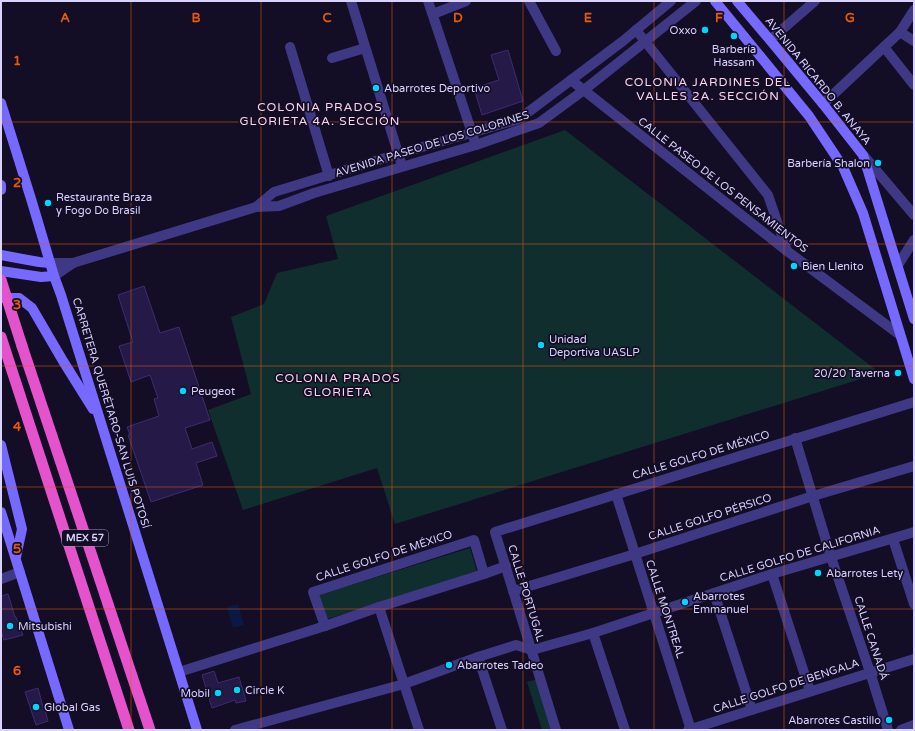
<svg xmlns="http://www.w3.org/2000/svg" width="915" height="731" viewBox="0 0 915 731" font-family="'Varela Round',sans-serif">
  <rect width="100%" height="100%" fill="#130e25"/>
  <g fill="#112e2f">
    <polygon points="565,130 880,373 395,524 377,468 243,510 208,410 251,394 231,317 264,304 277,273 338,259 326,216"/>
    <polygon points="470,548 477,572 327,619 319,595"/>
    <polygon points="538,679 554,730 542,730 527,682"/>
  </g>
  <polygon fill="#081a44" points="238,604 244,625 233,628 227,607"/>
  <g fill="#251947" stroke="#3e2b73">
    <polygon points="508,50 523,101 482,115 474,88 499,80 491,55"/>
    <polygon points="144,286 160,333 179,327 210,420 185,428 192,449 212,442 217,456 196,463 203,485 151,502 128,435 130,435 127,427 159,416 154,399 158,398 150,375 131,382 119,346 133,342 118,295"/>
    <polygon points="8,594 15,617 16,617 23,635 4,640 1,631 1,596"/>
    <polygon points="214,671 218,683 239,677 246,701 236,703 235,700 212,708 202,675"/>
    <polygon points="38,688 43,707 44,707 48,721 36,725 25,692"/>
  </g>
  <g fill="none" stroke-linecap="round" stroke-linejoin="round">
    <g stroke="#3f3885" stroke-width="10">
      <polyline points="351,1 402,166"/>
      <polyline points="428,1 476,145"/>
      <polyline points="529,1 556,51"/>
      <polyline points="433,14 466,1"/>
      <polyline points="636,30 768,195 787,251"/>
      <polyline points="900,32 914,41"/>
      <polyline points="770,40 815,1"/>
      <polyline points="290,47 329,176"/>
      <polyline points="884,47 914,85"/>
      <polyline points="332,58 365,48"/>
      <polyline points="571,80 787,251 900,335"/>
      <polyline points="823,104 900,32 914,10"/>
      <polyline points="898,265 914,240"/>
      <polyline points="795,438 831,557 870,672 888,730"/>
      <polyline points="616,494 691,730"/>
      <polyline points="893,539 914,604"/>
      <polyline points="772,574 810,691"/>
      <polyline points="1,579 20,572"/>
      <polyline points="513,591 635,554 813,496 914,466"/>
      <polyline points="714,593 752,710"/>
      <polyline points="379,607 419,730"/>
      <polyline points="325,626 313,592 474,540 484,574"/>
      <polyline points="593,633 625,730"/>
      <polyline points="478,657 502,730"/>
      <polyline points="179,672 325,626 379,607 484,574 506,566"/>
      <polyline points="235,730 404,684 478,657 516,645 532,650 593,633 772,574 914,532"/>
      <polyline points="556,730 495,532 914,402"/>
      <polyline points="688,730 914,659"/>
      <polyline points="901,730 914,725"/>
    </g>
    <g stroke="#3f3885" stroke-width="10">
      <polyline points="864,156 914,215"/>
      <polyline points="256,207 274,192 398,154 519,119 623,41 671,1"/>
      <polyline points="50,263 73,263 256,207 279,206 314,193 476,145 539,123 584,90 696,1"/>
      <polyline points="54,276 73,263"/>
    </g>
    <g stroke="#7669ff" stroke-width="10">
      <polyline points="715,1 809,116 843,167 863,213 914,379"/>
      <polyline points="737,1 770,40 823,104 863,155 914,319"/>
      <polyline points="1,103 32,202 54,276 61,295 197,730"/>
      <polyline points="1,185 1,190"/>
      <polyline points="1,255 39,262 50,263"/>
      <polyline points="1,271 41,277 54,276"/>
      <polyline points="1,298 19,298 32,308 63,361 93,409"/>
      <polyline points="1,445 22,529 16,557"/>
      <polyline points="1,512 69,730"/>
    </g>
    <g stroke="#e553cc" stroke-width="11">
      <polyline points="1,337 129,730"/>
      <polyline points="22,346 150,730"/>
    </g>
    <polyline stroke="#e553cc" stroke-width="11" points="1,280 22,346"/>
  </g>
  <path fill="none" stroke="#e8590c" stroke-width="1" stroke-opacity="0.55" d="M131,1V730M261,1V730M392,1V730M523,1V730M654,1V730M784,1V730M1,122H914M1,244H914M1,366H914M1,487H914M1,609H914"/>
  <g fill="#00d5fd" stroke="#130e25" stroke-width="1.5">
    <circle cx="705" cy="30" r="4"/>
    <circle cx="734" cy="36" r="4"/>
    <circle cx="376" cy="88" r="4"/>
    <circle cx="878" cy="163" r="4"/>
    <circle cx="48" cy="203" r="4"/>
    <circle cx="794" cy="266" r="4"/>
    <circle cx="541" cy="345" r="4"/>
    <circle cx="898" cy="373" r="4"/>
    <circle cx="183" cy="391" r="4"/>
    <circle cx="818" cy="573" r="4"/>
    <circle cx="685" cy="602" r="4"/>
    <circle cx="10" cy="626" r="4"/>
    <circle cx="449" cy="665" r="4"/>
    <circle cx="237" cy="690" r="4"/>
    <circle cx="218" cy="693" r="4"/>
    <circle cx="36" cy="707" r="4"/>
    <circle cx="889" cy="720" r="4"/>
  </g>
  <g text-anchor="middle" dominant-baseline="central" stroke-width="3.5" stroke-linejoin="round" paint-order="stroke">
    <rect fill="#130e25" stroke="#9e97be" stroke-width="1" x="62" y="530" width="46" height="16" rx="3"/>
    <g font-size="10" font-weight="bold" fill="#dad2ff">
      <text x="85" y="538">MEX 57</text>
    </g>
    <g font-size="11" fill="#dad2ff" stroke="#130e25" text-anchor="start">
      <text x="697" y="30" text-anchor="end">Oxxo</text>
      <text x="734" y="49" text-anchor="middle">Barbería<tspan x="734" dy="13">Hassam</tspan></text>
      <text x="384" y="88">Abarrotes Deportivo</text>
      <text x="870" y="163" text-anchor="end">Barbería Shalon</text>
      <text x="56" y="197">Restaurante Braza<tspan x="56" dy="13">y Fogo Do Brasil</tspan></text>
      <text x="802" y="266">Bien Llenito</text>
      <text x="549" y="339">Unidad<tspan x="549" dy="13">Deportiva UASLP</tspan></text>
      <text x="890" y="373" text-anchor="end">20/20 Taverna</text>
      <text x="191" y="391">Peugeot</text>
      <text x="826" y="573">Abarrotes Lety</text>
      <text x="693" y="596">Abarrotes<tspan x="693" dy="13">Emmanuel</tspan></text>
      <text x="18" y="626">Mitsubishi</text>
      <text x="457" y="665">Abarrotes Tadeo</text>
      <text x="245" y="690">Circle K</text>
      <text x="210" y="693" text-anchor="end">Mobil</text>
      <text x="44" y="707">Global Gas</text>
      <text x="881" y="720" text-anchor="end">Abarrotes Castillo</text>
    </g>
    <g font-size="11" fill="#dad2ff" stroke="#130e25">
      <text transform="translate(818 81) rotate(51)">AVENIDA RICARDO B. ANAYA</text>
      <text transform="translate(432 144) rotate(-17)">AVENIDA PASEO DE LOS COLORINES</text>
      <text transform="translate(723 185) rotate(38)">CALLE PASEO DE LOS PENSAMIENTOS</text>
      <text transform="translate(111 413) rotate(73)">CARRETERA QUERÉTARO-SAN LUIS POTOSÍ</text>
      <text transform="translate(701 455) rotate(-17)">CALLE GOLFO DE MÉXICO</text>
      <text transform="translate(710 517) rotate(-18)">CALLE GOLFO PÉRSICO</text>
      <text transform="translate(800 554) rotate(-17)">CALLE GOLFO DE CALIFORNIA</text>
      <text transform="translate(384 556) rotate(-18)">CALLE GOLFO DE MÉXICO</text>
      <text transform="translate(526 593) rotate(73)">CALLE PORTUGAL</text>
      <text transform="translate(665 609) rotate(72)">CALLE MONTREAL</text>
      <text transform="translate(871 638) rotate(72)">CALLE CANADÁ</text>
      <text transform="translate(786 686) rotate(-18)">CALLE GOLFO DE BENGALA</text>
    </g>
    <g font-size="12" letter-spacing="1" fill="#ffd4ed" stroke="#130e25">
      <text x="708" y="82">COLONIA JARDINES DEL<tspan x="708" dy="14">VALLES 2A. SECCIÓN</tspan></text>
      <text x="320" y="107">COLONIA PRADOS<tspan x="320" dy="14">GLORIETA 4A. SECCIÓN</tspan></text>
      <text x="338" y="378">COLONIA PRADOS<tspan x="338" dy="14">GLORIETA</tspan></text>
    </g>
  </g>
  <g font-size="13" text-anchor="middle" font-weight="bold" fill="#e8590c" stroke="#130e25" stroke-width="3.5" stroke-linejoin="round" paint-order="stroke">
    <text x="65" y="22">A</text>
    <text x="196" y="22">B</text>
    <text x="327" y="22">C</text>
    <text x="458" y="22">D</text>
    <text x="588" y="22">E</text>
    <text x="719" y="22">F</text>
    <text x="850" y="22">G</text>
    <text x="17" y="65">1</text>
    <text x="17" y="187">2</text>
    <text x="17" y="309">3</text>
    <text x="17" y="431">4</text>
    <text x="17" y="553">5</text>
    <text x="17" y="675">6</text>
  </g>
  <rect width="915" height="731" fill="none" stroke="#dad2ff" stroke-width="4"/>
</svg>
